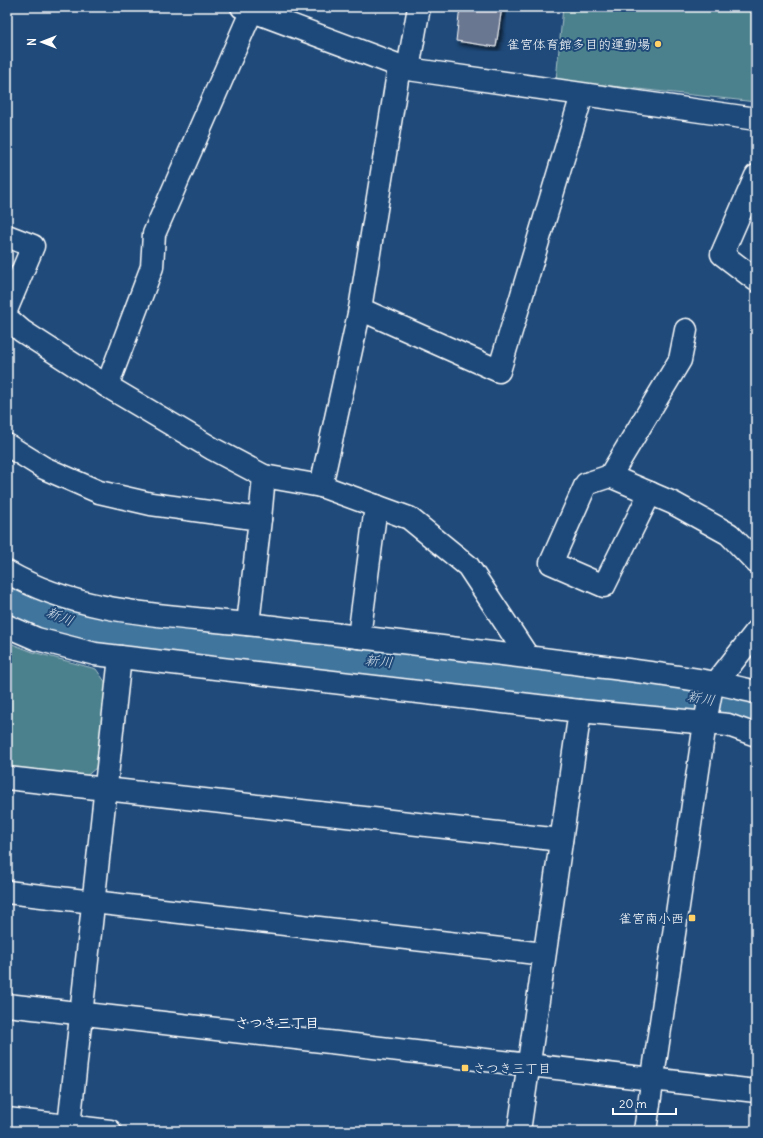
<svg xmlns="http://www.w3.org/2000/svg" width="763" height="1138" viewBox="0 0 763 1138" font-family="Delius,'Klee One',sans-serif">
  <defs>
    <filter id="shadow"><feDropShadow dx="3.5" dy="3.5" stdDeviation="2" flood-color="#0009"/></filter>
  </defs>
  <rect width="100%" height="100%" fill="#1f4a7a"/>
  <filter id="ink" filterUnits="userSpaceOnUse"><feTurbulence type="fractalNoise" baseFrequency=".025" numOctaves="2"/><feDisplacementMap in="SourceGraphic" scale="8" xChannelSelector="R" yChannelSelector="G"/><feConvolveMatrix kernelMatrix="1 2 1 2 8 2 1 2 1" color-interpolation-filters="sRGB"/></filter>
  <g filter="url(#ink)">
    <g fill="#4c808d" stroke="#a6c0c6">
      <polygon points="563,7 756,7 756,102 556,80"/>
      <polygon points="7,642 33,652 96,669 106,683 96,768 85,777 7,768"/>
    </g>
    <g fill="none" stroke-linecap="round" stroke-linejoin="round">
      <polyline stroke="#41749e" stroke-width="38" points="7,594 82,625 119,632 241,643 678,694 738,704 756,712"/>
    </g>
    <polygon fill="#6b7791" stroke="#fff" filter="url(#shadow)" points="460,7 502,7 496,47 456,41"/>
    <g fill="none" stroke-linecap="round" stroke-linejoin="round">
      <g stroke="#fff" stroke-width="25">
        <g id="minor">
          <polyline points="242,7 408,69 756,119"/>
          <polyline points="408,69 419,7"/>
          <polyline points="756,176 722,254 756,280"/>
          <polyline points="7,236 33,246 7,308"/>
          <polyline points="360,309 499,371 582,95"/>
          <polyline points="7,318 22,331 107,386 213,449 264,476 321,486 409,518 468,566 528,657"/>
          <polyline points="686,330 680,360 610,476 673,503 729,534 756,562"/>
          <polyline points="107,386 152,267 154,234 252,10"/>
          <polyline points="7,445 44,468 99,492 151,504 260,519 248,624"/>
          <polyline points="610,476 586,484 551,563 604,586 650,493"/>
          <polyline points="321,486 360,309 399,67"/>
          <polyline points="260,519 264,476"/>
          <path d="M7,572C83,616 171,615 256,625C365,638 474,650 582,664C627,670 671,675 715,683C729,685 742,689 756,692"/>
          <polyline points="7,626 37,639 95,654 580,711 728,725 756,735"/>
          <polyline points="359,637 376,506"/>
          <polyline points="7,778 561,840"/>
          <polyline points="7,892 544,954"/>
          <polyline points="7,1005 756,1091"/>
          <polyline points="7,1119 110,1131"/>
          <polyline points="69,1126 120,657"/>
          <polyline points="519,1131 580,711"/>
          <polyline points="645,1131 705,723 711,691 716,683 756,632"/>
        </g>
      </g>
      <use href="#minor" stroke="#1f4a7a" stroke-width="22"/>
    </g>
  </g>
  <g fill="#ffd166" stroke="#1f4a7a" stroke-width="1.5">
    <circle cx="658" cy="44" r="4"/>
    <rect x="688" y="914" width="8" height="8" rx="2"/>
    <rect x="461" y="1064" width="8" height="8" rx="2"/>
  </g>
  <g text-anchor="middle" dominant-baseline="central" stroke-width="4" stroke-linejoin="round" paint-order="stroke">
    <g font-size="13" fill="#fff" stroke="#1f4a7a" text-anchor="end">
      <text x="650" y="44">雀宮体育館多目的運動場</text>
      <text x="684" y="918">雀宮南小西</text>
      <text x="473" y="1068" text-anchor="start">さつき三丁目</text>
    </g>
    <g font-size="14" font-style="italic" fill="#d0dce7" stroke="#1f4a7a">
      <text transform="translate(60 616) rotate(22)">新川</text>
      <text transform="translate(379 661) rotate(6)">新川</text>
      <text transform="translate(701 698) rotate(10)">新川</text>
    </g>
    <g font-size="14" font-weight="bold" fill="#fff" stroke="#1f4a7a">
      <text x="277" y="1023">さつき三丁目</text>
    </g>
  </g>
  <rect width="763" height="1138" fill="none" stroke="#1f4a7a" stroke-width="24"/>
  <rect x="12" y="12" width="739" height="1114" fill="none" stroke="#fff" stroke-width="1.5" filter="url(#ink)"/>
  <g transform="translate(42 42) rotate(270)" stroke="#1f4a7a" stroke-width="3" paint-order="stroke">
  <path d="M0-3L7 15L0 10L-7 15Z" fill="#ffffff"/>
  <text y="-6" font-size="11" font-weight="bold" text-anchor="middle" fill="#ffffff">N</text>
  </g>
  <path d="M613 1108v6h63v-6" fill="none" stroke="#ffffff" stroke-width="2"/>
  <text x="619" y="1108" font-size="12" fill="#ffffff" stroke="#1f4a7a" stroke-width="3" paint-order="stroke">20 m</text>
</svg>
